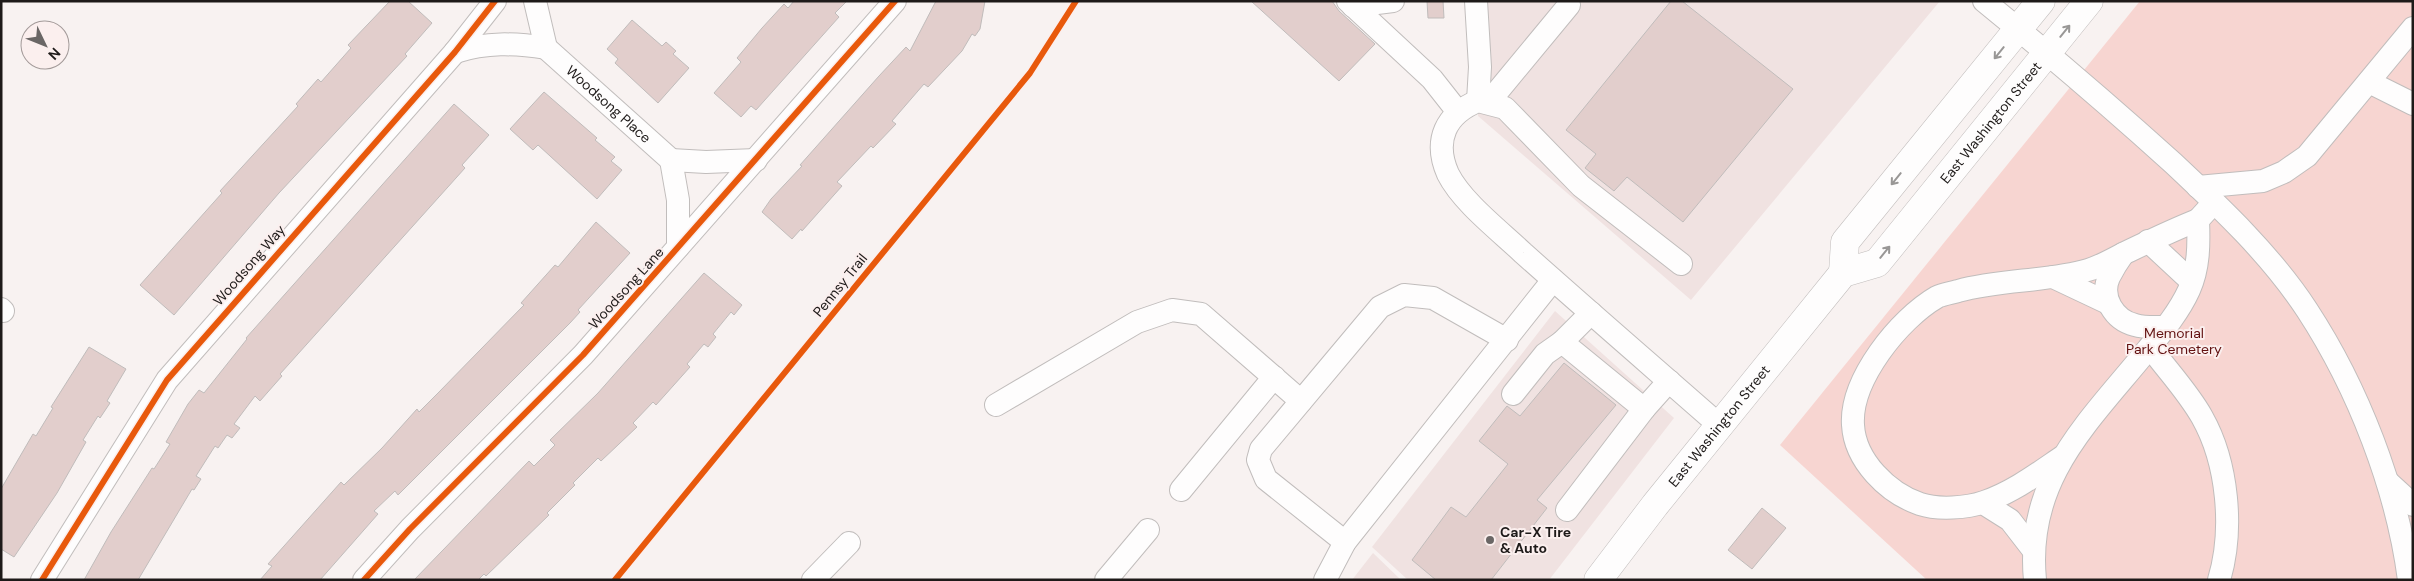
<svg xmlns="http://www.w3.org/2000/svg" width="2414" height="581" viewBox="0 0 2414 581" font-family="'DM Sans',sans-serif">
  <rect width="100%" height="100%" fill="#f8f2f1"/>
  <g fill="#f0e2e1">
    <polygon points="1472,1 1940,1 1691,300 1478,116"/>
    <polygon points="1555,311 1674,418 1549,580 1408,580 1372,547"/>
    <polygon points="1373,553 1401,580 1352,580"/>
  </g>
  <polygon fill="#f7d5d1" points="2140,1 2413,1 2413,580 1927,580 1780,445"/>
  <g fill="#e2cecc" stroke="#c0bcbb">
    <polygon points="390,1 408,1 432,23 405,54 407,56 279,193 174,315 140,285 222,193 220,191 298,106 296,104 318,79 321,82 351,48 348,45"/>
    <polygon points="794,1 847,1 835,13 839,17 756,110 751,106 741,117 714,93 741,62 737,58 762,28 784,4 788,8"/>
    <polygon points="936,1 985,1 980,29 975,36 972,34 962,51 928,87 924,84 892,121 896,124 873,148 871,146 837,182 842,186 802,231 801,229 792,239 762,212 771,199 802,166 800,165 879,76 906,47 910,51"/>
    <polygon points="1251,1 1332,1 1339,11 1375,44 1339,81"/>
    <polygon points="1427,1 1443,1 1444,18 1428,18"/>
    <polygon points="1671,1 1682,1 1793,89 1683,222 1627,177 1614,191 1585,168 1596,154 1566,130"/>
    <polygon points="632,20 662,46 666,42 676,51 673,54 689,68 658,103 615,63 618,59 607,49"/>
    <polygon points="544,92 597,138 595,140 615,157 611,161 622,170 597,199 538,145 533,150 510,129"/>
    <polygon points="454,104 489,135 462,165 465,168 280,374 282,376 260,401 255,396 234,424 240,428 232,438 227,435 218,448 215,446 196,476 201,479 194,490 192,489 138,580 84,580 111,532 152,468 154,469 170,444 166,442 188,404 199,390 204,393 247,339 246,338"/>
    <polygon points="596,222 630,253 578,310 580,312 570,323 398,495 395,491 374,511 378,514 320,580 260,580 272,566 268,564 341,482 344,485 382,448 417,409 419,412 438,393 524,305 521,303 555,265 558,267"/>
    <polygon points="704,273 742,305 734,315 731,312 713,334 716,337 708,347 704,344 687,364 690,367 665,395 656,405 653,402 633,423 637,427 601,461 598,458 573,483 575,485 547,513 549,515 486,576 484,574 478,580 414,580 529,461 534,466 555,445 550,440 598,393"/>
    <polygon points="89,347 126,369 107,401 110,403 100,418 98,416 83,440 86,442 57,493 14,557 1,549 1,489 33,434 36,436 53,408 51,407"/>
    <polygon points="1564,363 1616,405 1537,500 1547,508 1491,580 1436,580 1412,560 1451,507 1466,517 1508,464 1479,441 1507,406 1520,416"/>
    <polygon points="1762,508 1786,528 1752,569 1728,550"/>
  </g>
  <g fill="none" stroke-linecap="round" stroke-linejoin="round">
    <g stroke="#c1bdbc" stroke-width="24">
      <g id="minor">
        <polyline points="535,1 546,48"/>
        <polyline points="1348,1 1432,79 1458,112"/>
        <polyline points="1353,1 1353,6 1393,1"/>
        <polyline points="1476,1 1480,67 1478,101"/>
        <path d="M1984,1C2049,54 2111,107 2173,163C2221,208 2271,255 2307,310C2358,388 2397,488 2409,580"/>
        <path id="s1" d="M546,48L671,160"/>
        <path d="M455,52C487,42 514,43 546,48"/>
        <polyline points="2369,82 2413,104"/>
        <polyline points="1488,103 1569,5"/>
        <polyline points="671,160 678,200 678,247"/>
        <polyline points="671,160 706,162 756,160"/>
        <polyline points="2198,187 2263,181 2284,172 2307,156 2413,28"/>
        <polyline points="2148,241 2191,281"/>
        <path d="M2123,254C2118,261 2113,269 2109,277C2100,297 2114,320 2135,325C2145,328 2155,327 2165,327"/>
        <path d="M1681,264L1581,186L1505,108L1478,101C1446,114 1433,140 1448,174C1462,202 1500,231 1523,253C1588,311 1654,368 1719,425"/>
        <polyline points="2053,277 2108,303"/>
        <polyline points="1,309 3,311"/>
        <polyline points="1591,313 1562,342 1644,409 1669,381"/>
        <path d="M2150,347C2167,370 2188,392 2202,417C2228,463 2234,530 2219,580"/>
        <polyline points="1513,394 1545,354 1562,342"/>
        <polyline points="996,405 1137,322 1172,310 1201,314 1301,401"/>
        <path d="M2062,457C2037,474 2013,492 1984,502C1967,508 1938,510 1920,504C1888,493 1855,461 1853,425C1850,380 1899,319 1937,297C1943,294 1952,293 1958,291C2001,279 2046,282 2088,270C2102,266 2116,257 2129,251C2152,240 2175,229 2198,220"/>
        <polyline points="2388,482 2413,505"/>
        <polyline points="1181,490 1274,377"/>
        <polyline points="1983,503 2010,520 2034,551"/>
        <polyline points="1567,510 1644,409"/>
        <polyline points="1345,542 1266,479 1258,460 1261,449 1380,307 1404,295 1433,298 1507,340"/>
        <polyline points="42,580 167,380 455,52 495,1"/>
        <polyline points="364,580 410,529 583,355 895,1"/>
        <polyline points="813,580 849,543"/>
        <polyline points="1106,580 1148,530"/>
        <polyline points="1325,580 1345,542 1553,280"/>
        <path d="M2035,580C2025,478 2089,422 2148,349C2163,331 2179,312 2189,290C2199,268 2199,244 2198,220L2208,209"/>
      </g>
    </g>
    <g stroke="#c1bdbc" stroke-width="29">
      <g id="major">
        <polyline points="1843,273 1845,242 2041,1"/>
        <path id="s2" d="M1598,580L1655,505L1843,273L1877,263L2089,1"/>
      </g>
    </g>
    <use href="#minor" stroke="#fefdfd" stroke-width="22"/>
    <use href="#major" stroke="#fefdfd" stroke-width="28"/>
    <g stroke="#fbefee" stroke-width="9">
      <g id="cycleway">
        <polyline points="42,580 167,380 455,52 495,1"/>
        <polyline points="364,580 410,529 583,355 895,1"/>
        <polyline points="615,580 1030,73 1076,1"/>
      </g>
    </g>
    <use href="#cycleway" stroke="#e8590c" stroke-width="6"/>
  </g>
  <defs><path id="oneway-shaft" d="M-6 0H5M1.5-3L5.5 0L1.5 3" fill="none" stroke-width="1.6" stroke-linecap="round" stroke-linejoin="round" transform="scale(1.25)"/></defs>
  <g stroke="#999796">
    <use href="#oneway-shaft" transform="translate(2065 31) rotate(-51)"/>
    <use href="#oneway-shaft" transform="translate(1999 53) rotate(129)"/>
    <use href="#oneway-shaft" transform="translate(1896 179) rotate(129)"/>
    <use href="#oneway-shaft" transform="translate(1885 252) rotate(-51)"/>
  </g>
  <circle fill="#6a6665" stroke="#fbefee" stroke-width="2" cx="1490" cy="540" r="5"/>
  <g text-anchor="middle" dominant-baseline="central" stroke-width="4" stroke-linejoin="round" paint-order="stroke">
    <g font-size="14" fill="#1e1a19" stroke="#fbefee">
      <text stroke="none"><textPath href="#s1" startOffset="84">Woodsong Place</textPath></text>
      <text stroke="none"><textPath href="#s2" startOffset="609">East Washington Street</textPath></text>
      <text transform="translate(249 265) rotate(-49)">Woodsong Way</text>
      <text transform="translate(840 285) rotate(-51)">Pennsy Trail</text>
      <text transform="translate(626 288) rotate(-48)">Woodsong Lane</text>
      <text stroke="none"><textPath href="#s2" startOffset="196">East Washington Street</textPath></text>
    </g>
    <g font-size="14" fill="#621111" stroke="#fbefee">
      <text x="2174" y="333">Memorial<tspan x="2174" dy="16">Park Cemetery</tspan></text>
    </g>
    <g font-size="14" font-weight="bold" fill="#1e1a19" stroke="#fbefee" text-anchor="start">
      <text x="1500" y="532">Car-X Tire<tspan x="1500" dy="16">&amp; Auto</tspan></text>
    </g>
  </g>
  <rect width="2414" height="581" fill="none" stroke="#1e1a19" stroke-width="5"/>
  <g transform="translate(45 45) rotate(133)"><circle r="24" fill="#fbefee" stroke="#a39a99"/>
  <path d="M0-4L9 19L0 12L-9 19Z" fill="#6a6665"/>
  <text y="-8" font-size="14" font-weight="bold" text-anchor="middle" fill="#1e1a19">N</text>
  </g>
</svg>
